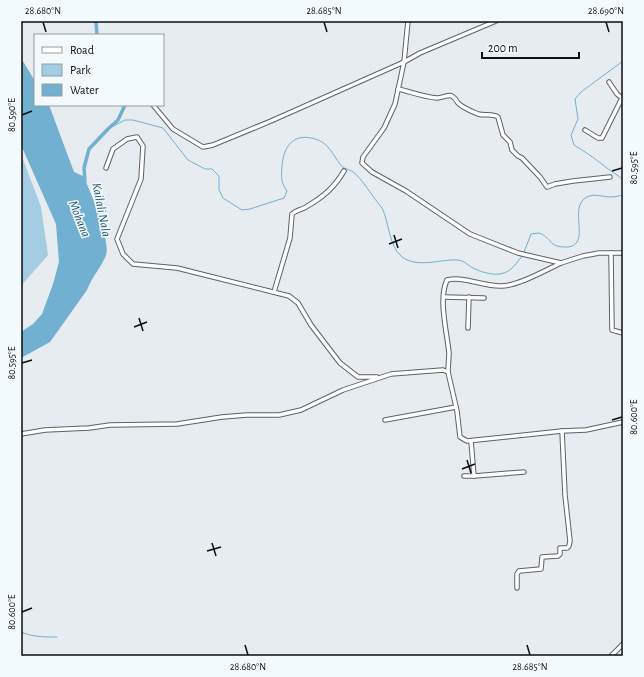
<svg xmlns="http://www.w3.org/2000/svg" width="644" height="677" viewBox="0 0 644 677" font-family="'Alegreya Sans',sans-serif">
  <rect width="100%" height="100%" fill="#e6ecf0"/>
  <polygon fill="#a4cde3" points="21,154 41,207 48,255 21,286"/>
  <path fill="#71b0d0" d="M21,58L35,81V105H49L74,172L83,176C90,189 111,242 106,255C102,266 92,277 87,290L50,342L21,358V332L33,324L42,314L53,284L59,262L56,224L21,145Z"/>
  <g fill="none" stroke-linecap="round" stroke-linejoin="round">
    <g stroke="#71b0d0" stroke-width="1">
      <path d="M623,61L581,92L575,99L578,119L571,135L574,145C584,151 593,157 603,165C610,171 617,174 623,180"/>
      <path d="M108,129L125,120H133L163,128L188,160L205,169H212L219,176V190L223,198L242,210L250,209L284,198L287,191C281,183 281,176 282,167C283,146 294,131 318,140C329,144 333,155 340,164C343,169 349,169 353,172C361,177 374,199 382,208C389,222 389,246 401,256C416,269 440,259 457,260C464,260 467,265 473,268C481,272 491,275 500,274C512,272 516,263 523,255"/>
      <path d="M524,252L531,234L539,233C542,234 545,236 547,238C549,239 551,243 553,244C557,247 563,247 568,247C592,244 567,207 587,197C595,193 602,197 611,197C615,197 619,196 623,195"/>
      <path d="M21,632C32,637 45,637 57,637"/>
    </g>
    <g stroke="#71b0d0" stroke-width="3.5">
      <polyline points="96,21 97,35"/>
      <polyline points="85,182 84,168 89,149 108,129 118,120 125,105"/>
    </g>
    <g stroke="#5c6266" stroke-width="5.5">
      <g id="minor">
        <polyline points="408,21 404,62 420,53 496,21"/>
        <polyline points="609,82 617,94 622,98"/>
        <path d="M398,89C411,92 424,97 437,98C442,98 449,94 452,96C455,98 457,101 458,103C463,108 471,111 478,114C485,116 492,113 498,117L503,135L510,142L512,150L518,156L522,158L540,177L547,187L555,184L573,181L610,177"/>
        <polyline points="153,105 173,129 203,147 213,145 271,121 404,62 395,104 384,128 363,157 362,163 372,172 406,191 470,234 518,253 561,263 583,256 599,253 623,253"/>
        <polyline points="585,130 598,138 602,138 622,98"/>
        <polyline points="106,168 113,149 127,139 137,137 143,146 141,179 117,239 123,254 133,264 177,268 289,296 298,303 311,325 340,363 358,377 377,377"/>
        <polyline points="611,253 612,330 623,333"/>
        <path d="M274,292L290,238L292,214C296,210 301,210 306,207C323,197 334,188 344,171"/>
        <polyline points="444,297 484,298"/>
        <polyline points="468,328 469,297"/>
        <path d="M448,372C448,366 449,359 449,353C447,332 438,299 447,280C464,276 482,286 500,286C516,287 546,270 561,263"/>
        <polyline points="385,420 456,407"/>
        <polyline points="21,434 45,430 89,428 110,425 177,424 222,417 247,415 279,415 301,410 343,390 391,374 443,370 448,372 457,411 460,437 467,441 562,431 586,430 623,422"/>
        <polyline points="471,441 474,476 524,472"/>
        <polyline points="464,476 474,476"/>
        <polyline points="517,588 517,574 519,571 541,569 542,557 558,556 560,554 560,548 567,548 569,546 570,541 565,495 562,431"/>
        <polyline points="611,656 623,644"/>
      </g>
    </g>
    <use href="#minor" stroke="#fff" stroke-width="3.5"/>
  </g>
  <path fill="none" stroke="#0c0e0f" stroke-width="1.5" d="M43,22L46,32M324,22L327,32M606,22L609,32M22,115L32,111M612,171L622,168M394,235L398,248M389,244L402,239M139,318L143,331M134,327L147,322M22,363L32,360M612,420L622,417M467,460L471,473M462,469L475,464M212,543L216,556M207,551L221,547M22,612L32,608M245,645L248,655M527,645L530,655"/>
  <g text-anchor="middle" dominant-baseline="central" stroke-width="3" stroke-linejoin="round" paint-order="stroke">
    <g font-size="13" font-style="italic" fill="#1b4d65" stroke="#f3fafe">
      <text transform="translate(101 210) rotate(79)">Kailali Nala</text>
      <text transform="translate(79 219) rotate(68)">Mohana</text>
    </g>
  </g>
  <rect width="644" height="677" fill="none" stroke="#f3fafe" stroke-width="44"/>
  <rect x="34" y="34" width="130" height="72" fill="#f3fafe" stroke="#979c9e"/>
  <rect x="42" y="47" width="20" height="6" fill="#ffffff" stroke="#979c9e"/>
  <text x="70" y="54" font-size="12" fill="#0c0e0f">Road</text>
  <rect x="42" y="64" width="20" height="12" fill="#a4cde3" stroke="#979c9e"/>
  <text x="70" y="74" font-size="12" fill="#0c0e0f">Park</text>
  <rect x="42" y="84" width="20" height="12" fill="#71b0d0" stroke="#979c9e"/>
  <text x="70" y="94" font-size="12" fill="#0c0e0f">Water</text>
  <path d="M482 52v6h97v-6" fill="none" stroke="#0c0e0f" stroke-width="2"/>
  <text x="488" y="52" font-size="12" fill="#0c0e0f" stroke="#f3fafe" stroke-width="3" paint-order="stroke">200 m</text>
  <rect x="22" y="22" width="600" height="633" fill="none" stroke="#0c0e0f" stroke-width="1.5"/>
  <g font-size="10" text-anchor="middle" fill="#0c0e0f">
    <text x="43" y="14">28.680°N</text>
    <text x="324" y="14">28.685°N</text>
    <text x="606" y="14">28.690°N</text>
    <text transform="translate(11 115) rotate(-90)" y="4">80.590°E</text>
    <text transform="translate(633 168) rotate(-90)" y="4">80.595°E</text>
    <text transform="translate(11 363) rotate(-90)" y="4">80.595°E</text>
    <text transform="translate(633 417) rotate(-90)" y="4">80.600°E</text>
    <text transform="translate(11 612) rotate(-90)" y="4">80.600°E</text>
    <text x="248" y="670">28.680°N</text>
    <text x="530" y="670">28.685°N</text>
  </g>
</svg>
